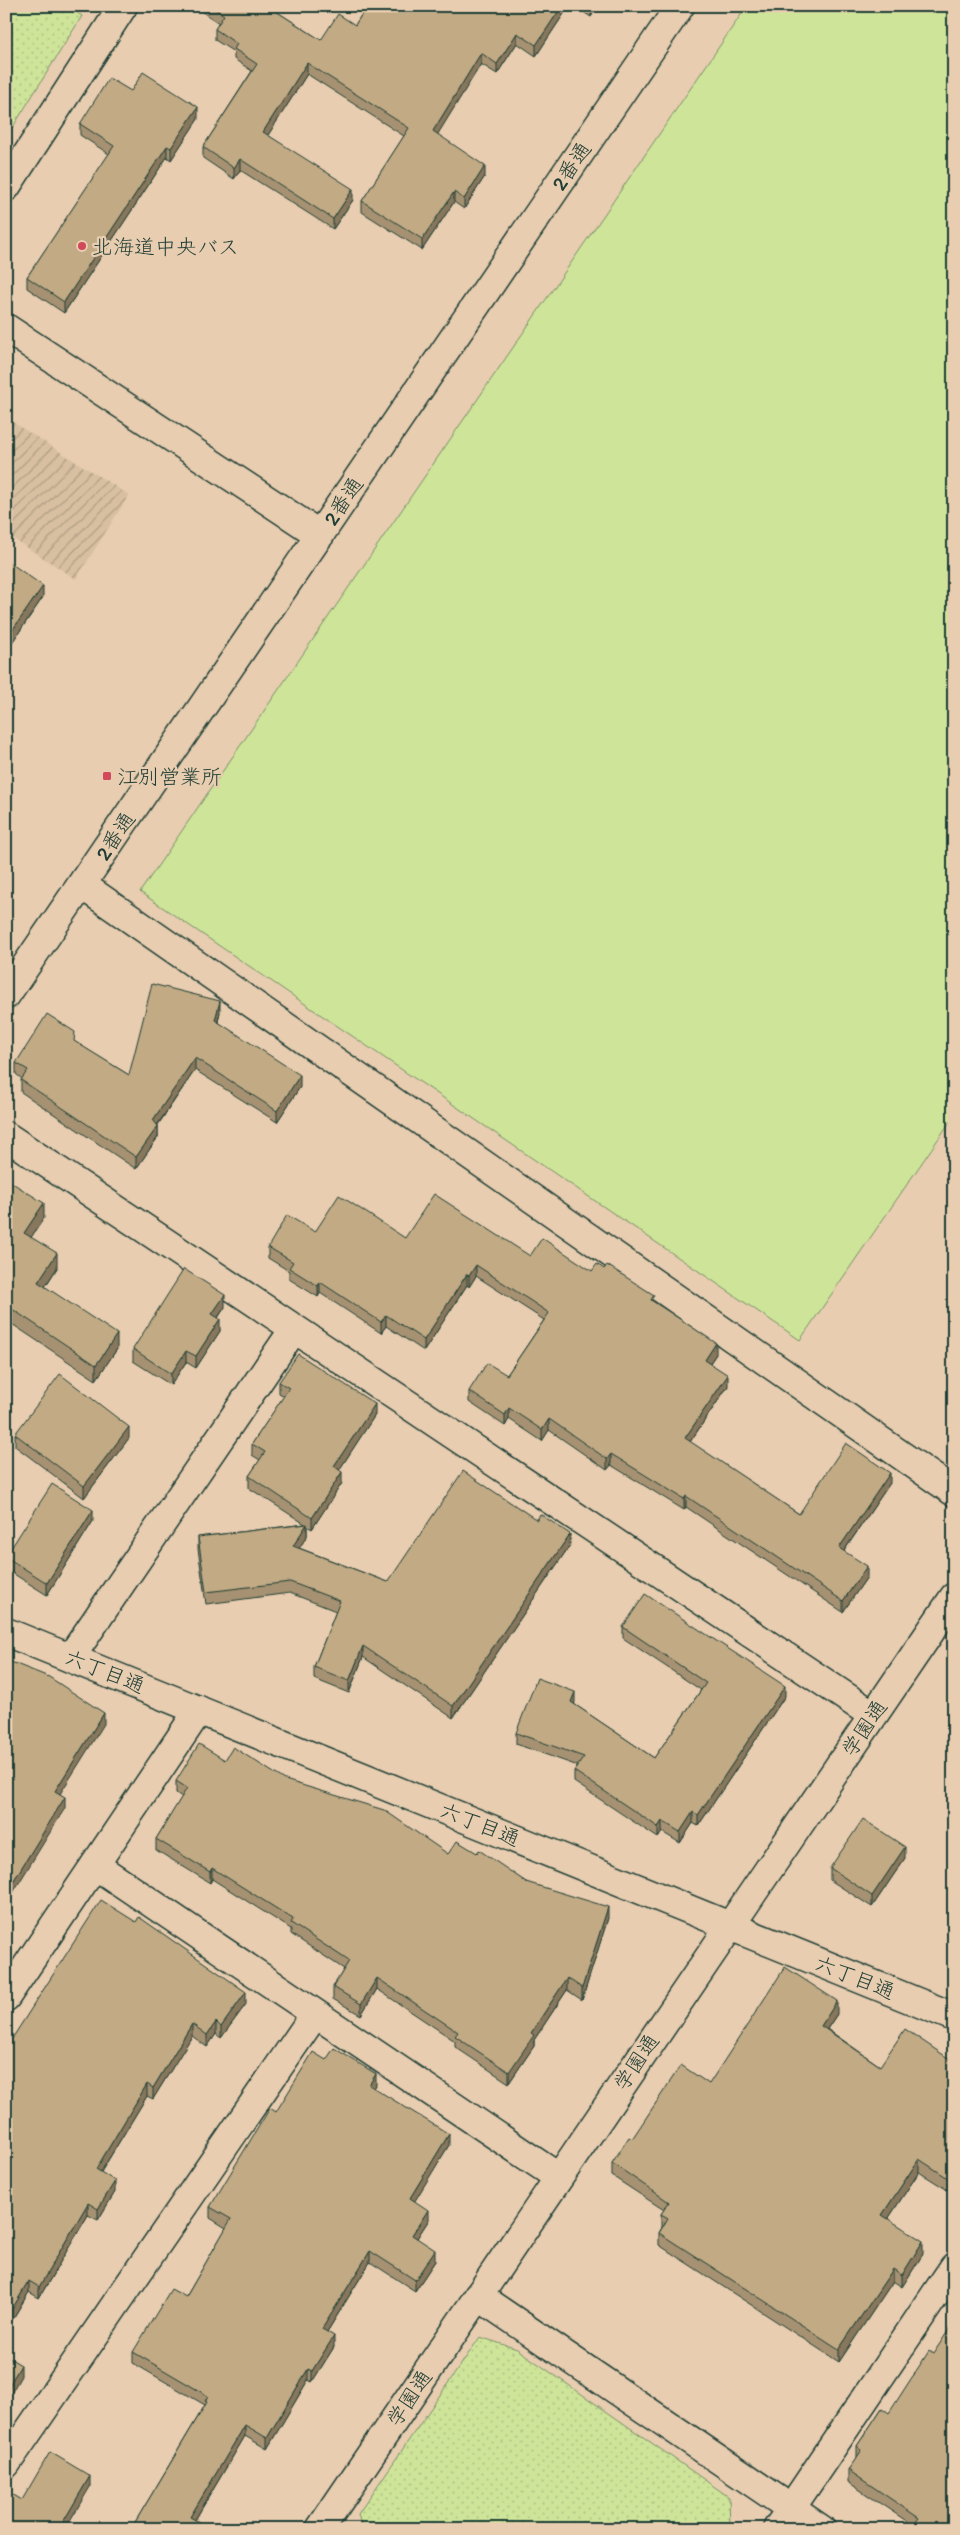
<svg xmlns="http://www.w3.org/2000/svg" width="960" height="2535" viewBox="0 0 960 2535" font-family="Itim,'Klee One',sans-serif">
  <defs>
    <pattern id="industrial-furrows" width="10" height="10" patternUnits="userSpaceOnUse" patternTransform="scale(1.25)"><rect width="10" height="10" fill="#d8bfa1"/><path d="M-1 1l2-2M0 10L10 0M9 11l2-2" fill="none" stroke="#af9c84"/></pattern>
    <pattern id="park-dots" width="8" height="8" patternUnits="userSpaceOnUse" patternTransform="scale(1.25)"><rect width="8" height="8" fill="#cee499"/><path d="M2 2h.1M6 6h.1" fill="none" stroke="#b0c484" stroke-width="1.8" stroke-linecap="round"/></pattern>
  </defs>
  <rect width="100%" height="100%" fill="#e8cdb0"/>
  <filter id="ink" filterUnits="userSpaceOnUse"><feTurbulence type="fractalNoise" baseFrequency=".02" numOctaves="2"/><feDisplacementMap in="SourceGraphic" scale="10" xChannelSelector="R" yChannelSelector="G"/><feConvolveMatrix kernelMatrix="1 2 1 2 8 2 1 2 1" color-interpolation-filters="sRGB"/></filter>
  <g filter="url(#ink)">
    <polygon fill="url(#industrial-furrows)" points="6,418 129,495 76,579 6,534"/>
    <polygon fill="#cee499" stroke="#769066" points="747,6 954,6 954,1116 800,1340 140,892"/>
    <g fill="url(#park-dots)" stroke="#769066">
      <polygon points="6,6 67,6 82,16 6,138"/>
      <polygon points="480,2337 517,2349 729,2497 730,2529 362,2528 358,2514"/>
    </g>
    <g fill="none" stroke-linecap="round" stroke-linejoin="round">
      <g stroke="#1f3d34" stroke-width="31">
        <g id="street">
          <polyline points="6,187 123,6"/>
          <polyline points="6,328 320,535"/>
          <polyline points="82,885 954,1492"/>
          <polyline points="6,1136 873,1715"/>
          <polyline points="71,1657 294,1329"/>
          <polyline points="95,1865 558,2177"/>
          <polyline points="6,1997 199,1710"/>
          <polyline points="478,2296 821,2529"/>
          <polyline points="6,2464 315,2014"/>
          <polyline points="777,2529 954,2267"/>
        </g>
      </g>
      <g stroke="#1f3d34" stroke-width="31">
        <g id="secondary">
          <polyline points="6,995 680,6"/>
          <polyline points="6,1632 954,2017"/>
          <polyline points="320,2529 954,1597"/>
        </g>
      </g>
      <use href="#street" stroke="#e8cdb0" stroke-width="28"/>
      <use href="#secondary" stroke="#e8cdb0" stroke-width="28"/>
    </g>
    <g fill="#a69272" stroke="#1f3d34">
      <polygon points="193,6 268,6 321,40 355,25 367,6 569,6 536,56 517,43 497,74 481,64 437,134 485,176 464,209 454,202 422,250 362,212 362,201 404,136 307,74 268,135 353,200 333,229 240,170 234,179 203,158 203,147 252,71 234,59 234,52 215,40 215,29 219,23"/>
      <polygon points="574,6 597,6 591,17"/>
      <polygon points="131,91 198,119 171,160 167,157 64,313 27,288 27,277 109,154 80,135 80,124"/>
      <polygon points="6,560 43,597 9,647 6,645"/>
      <polygon points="220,1012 218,1022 300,1087 277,1122 195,1070 158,1125 158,1137 136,1169 21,1092 21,1080 22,1079 16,1074 16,1063 75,1042 129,1075"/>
      <polygon points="6,1179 44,1218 31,1237 57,1268 45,1287 117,1349 96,1380 6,1320"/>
      <polygon points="315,1232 405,1238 530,1256 592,1271 654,1302 716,1354 710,1363 728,1386 690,1442 799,1514 890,1483 844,1551 867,1577 843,1612 686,1507 684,1510 611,1465 607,1470 549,1430 542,1441 509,1419 505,1426 469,1402 469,1391 507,1375 544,1320 476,1276 469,1287 467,1285 424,1351 386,1326 381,1333 320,1293 318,1297 289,1279 289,1271 268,1258 268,1247"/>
      <polygon points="225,1307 218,1318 220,1331 196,1368 186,1362 171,1385 133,1361 133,1349"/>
      <polygon points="279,1382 375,1415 339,1470 342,1483 312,1529 307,1526 307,1536 299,1548 388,1582 570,1545 453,1718 363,1657 349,1693 314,1679 314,1667 336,1611 290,1593 206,1604 198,1549 198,1537 305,1524 249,1488 249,1476 260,1460 252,1455 252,1444 284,1396 279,1393"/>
      <polygon points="15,1434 129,1438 84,1498 15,1446"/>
      <polygon points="93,1521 47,1595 6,1569 6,1556"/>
      <polygon points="623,1627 785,1696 698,1826 693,1823 680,1843 662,1832 658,1838 574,1782 574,1771 578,1766 516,1744 516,1733 575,1702 574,1704 654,1758 701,1690 623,1638"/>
      <polygon points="954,1718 954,1739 949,1736 949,1725"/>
      <polygon points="225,1760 285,1780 448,1854 477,1853 526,1882 608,1918 582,2000 567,1990 534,2040 534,2046 509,2083 455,2047 455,2041 377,1989 361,2015 333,1999 333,1987 344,1969 291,1934 291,1929 212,1879 210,1883 156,1850 156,1839 182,1797 176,1793 176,1781"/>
      <polygon points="905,1858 872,1907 830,1880 830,1868"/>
      <polygon points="136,1922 246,2004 221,2038 216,2034 207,2047 192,2036 153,2099 147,2096 101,2172 115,2192 98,2220 88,2215 39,2298 29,2292 6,2330"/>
      <polygon points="837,2014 827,2029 880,2066 954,2062 954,2194 919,2172 888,2219 923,2254 902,2287 893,2281 839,2362 659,2245 659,2233 662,2227 661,2227 661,2214 664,2210 612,2176 612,2163 632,2139 709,2084"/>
      <polygon points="326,2060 376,2085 374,2088 449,2145 414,2201 428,2221 417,2238 435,2261 415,2291 370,2262 327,2332 334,2347 312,2382 308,2380 267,2449 245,2436 195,2520 131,2529 205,2405 133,2363 133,2352 186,2297 226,2228 210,2218 210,2207 276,2112"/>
      <polygon points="882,2408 954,2529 914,2529 914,2526 848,2482 848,2470 857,2458 857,2446"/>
    </g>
    <g fill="#87775c" stroke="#1f3d34">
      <polygon points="562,6 569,6 536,56 536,45"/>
      <polygon points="591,6 597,6 591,17"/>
      <polygon points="517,33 517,43 497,74 497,64"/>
      <polygon points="481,53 481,64 433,142 433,131"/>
      <polygon points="307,63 307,74 263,143 263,132"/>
      <polygon points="198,107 198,119 171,160 171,148"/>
      <polygon points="167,146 167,157 64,313 64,302"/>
      <polygon points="240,159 240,170 234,179 234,168"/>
      <polygon points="485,166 485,176 464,209 464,199"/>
      <polygon points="353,189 353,200 333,229 333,219"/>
      <polygon points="454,192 454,202 422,250 422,239"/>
      <polygon points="43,586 43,597 9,647 9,635"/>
      <polygon points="220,1001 220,1012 215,1032 215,1020"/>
      <polygon points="195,1058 195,1070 153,1131 153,1120"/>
      <polygon points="300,1075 300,1087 277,1122 277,1111"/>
      <polygon points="158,1126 158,1137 136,1169 136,1157"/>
      <polygon points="44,1203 44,1218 24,1248 24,1233"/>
      <polygon points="57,1253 57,1268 38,1297 38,1282"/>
      <polygon points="476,1265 476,1276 469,1287 469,1276"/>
      <polygon points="467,1274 467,1285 424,1351 424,1340"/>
      <polygon points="320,1282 320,1293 318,1297 318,1286"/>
      <polygon points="225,1295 225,1307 212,1326 212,1314"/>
      <polygon points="386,1315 386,1326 381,1333 381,1322"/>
      <polygon points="220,1319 220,1331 196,1368 196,1356"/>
      <polygon points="117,1334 117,1349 96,1380 96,1365"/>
      <polygon points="716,1343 716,1354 705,1370 705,1360"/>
      <polygon points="186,1351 186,1362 171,1385 171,1374"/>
      <polygon points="728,1375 728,1386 685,1449 685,1438"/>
      <polygon points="375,1404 375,1415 334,1478 334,1466"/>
      <polygon points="509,1408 509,1419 505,1426 505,1415"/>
      <polygon points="549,1419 549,1430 542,1441 542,1430"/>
      <polygon points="129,1427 129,1438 84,1498 84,1486"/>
      <polygon points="611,1454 611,1465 607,1470 607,1459"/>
      <polygon points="342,1472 342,1483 312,1529 312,1518"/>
      <polygon points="890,1473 890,1483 839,1558 839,1548"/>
      <polygon points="686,1496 686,1507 684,1510 684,1499"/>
      <polygon points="93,1510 93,1521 47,1595 47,1583"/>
      <polygon points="307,1524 307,1536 293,1558 293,1546"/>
      <polygon points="570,1534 570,1545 453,1718 453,1706"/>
      <polygon points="867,1566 867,1577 843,1612 843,1601"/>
      <polygon points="363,1646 363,1657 349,1693 349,1681"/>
      <polygon points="785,1686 785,1696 698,1826 698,1815"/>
      <polygon points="575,1692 575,1702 571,1713 571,1702"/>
      <polygon points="104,1713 104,1724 55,1802 55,1791"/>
      <polygon points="65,1797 65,1808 6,1904 6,1893"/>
      <polygon points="693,1812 693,1823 680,1843 680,1832"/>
      <polygon points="662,1821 662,1832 658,1838 658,1827"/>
      <polygon points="905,1847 905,1858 872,1907 872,1896"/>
      <polygon points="212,1868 212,1879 210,1883 210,1872"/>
      <polygon points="608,1907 608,1918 582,2000 582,1988"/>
      <polygon points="377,1978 377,1989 361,2015 361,2004"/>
      <polygon points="567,1978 567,1990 534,2040 534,2046 509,2083 509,2072 531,2033"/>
      <polygon points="246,1992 246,2004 221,2038 221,2027"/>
      <polygon points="837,2001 837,2014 821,2038 821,2026"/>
      <polygon points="216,2022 216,2034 207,2047 207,2035"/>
      <polygon points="192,2024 192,2036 153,2099 153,2088"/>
      <polygon points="376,2074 376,2085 369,2096 369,2085"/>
      <polygon points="147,2084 147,2096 96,2180 96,2169"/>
      <polygon points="449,2134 449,2145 410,2209 410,2198"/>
      <polygon points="919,2159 919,2172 882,2228 882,2215"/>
      <polygon points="115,2181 115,2192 98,2220 98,2209"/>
      <polygon points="88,2203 88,2215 39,2298 39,2287"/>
      <polygon points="428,2210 428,2221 412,2246 412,2235"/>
      <polygon points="923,2241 923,2254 902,2287 902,2275"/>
      <polygon points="435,2250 435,2261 415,2291 415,2280"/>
      <polygon points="370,2251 370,2262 322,2340 322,2329"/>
      <polygon points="893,2269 893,2281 839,2362 839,2349"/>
      <polygon points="29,2281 29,2292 6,2330 6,2319"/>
      <polygon points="334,2336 334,2347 312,2382 312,2371"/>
      <polygon points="21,2365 21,2376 6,2402 6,2390"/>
      <polygon points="308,2369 308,2380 267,2449 267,2438"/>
      <polygon points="245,2425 245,2436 190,2528 190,2517"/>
      <polygon points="90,2476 90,2487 65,2529 59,2529"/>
    </g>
    <g fill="#c1aa84" stroke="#1f3d34">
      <polygon points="210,6 268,6 321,40 338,14 355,25 367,6 562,6 536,45 517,33 497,64 481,53 433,131 485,166 464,199 454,192 422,239 362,201 409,128 307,63 263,132 353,189 333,219 240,159 234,168 203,147 257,64 234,49 237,44 215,29 224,15"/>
      <polygon points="143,72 198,107 171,148 167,146 64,302 27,277 114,146 80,124 109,78 131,91"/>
      <polygon points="6,560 43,586 9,635 6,633"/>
      <polygon points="152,984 220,1001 215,1020 300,1075 277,1111 195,1058 153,1120 158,1126 136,1157 21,1080 28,1070 16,1063 47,1014 75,1032 74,1041 129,1075"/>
      <polygon points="6,1179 44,1203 24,1233 57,1253 38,1282 117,1334 96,1365 6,1305"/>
      <polygon points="434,1194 530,1256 542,1238 592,1271 597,1264 604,1269 607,1265 654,1295 651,1300 716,1343 705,1360 728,1375 685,1438 799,1514 846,1443 890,1473 839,1548 867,1566 843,1601 686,1496 684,1499 611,1454 607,1459 549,1419 542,1430 509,1408 505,1415 469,1391 487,1363 507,1375 549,1313 476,1265 469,1276 467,1274 424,1340 386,1315 381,1322 320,1282 318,1286 289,1268 293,1262 268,1247 287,1215 315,1232 339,1195 405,1238"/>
      <polygon points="184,1269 225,1295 212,1314 220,1319 196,1356 186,1351 171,1374 133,1349"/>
      <polygon points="298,1354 375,1404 334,1466 342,1472 312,1518 249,1476 265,1452 252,1444 289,1388 279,1382"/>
      <polygon points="60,1374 129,1427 84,1486 15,1434"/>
      <polygon points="463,1471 537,1520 540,1514 570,1534 453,1706 363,1646 349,1681 314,1667 340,1601 290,1582 206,1592 198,1537 307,1524 293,1546 388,1582"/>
      <polygon points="52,1484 93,1510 47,1583 6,1557 6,1556"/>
      <polygon points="645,1594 785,1686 698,1815 693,1812 680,1832 662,1821 658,1827 574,1771 584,1757 516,1733 537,1678 575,1692 571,1702 654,1758 706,1683 623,1627"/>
      <polygon points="6,1660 49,1677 104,1713 55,1791 65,1797 6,1893"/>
      <polygon points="954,1718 954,1728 949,1725"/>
      <polygon points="199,1744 225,1760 233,1747 285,1780 384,1810 448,1854 457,1841 477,1853 479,1850 526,1882 608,1907 582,1988 567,1978 531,2033 534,2035 509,2072 455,2036 458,2032 377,1978 361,2004 333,1987 349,1961 291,1923 293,1919 212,1868 210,1872 156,1839 187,1788 176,1781"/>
      <polygon points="863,1819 905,1847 872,1896 830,1868"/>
      <polygon points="101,1900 136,1922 139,1917 246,1992 221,2027 216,2022 207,2035 192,2024 153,2088 147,2084 96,2169 115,2181 98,2209 88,2203 39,2287 29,2281 6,2319 6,2048"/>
      <polygon points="785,1967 837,2001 821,2026 880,2066 905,2029 954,2062 954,2182 919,2159 882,2215 923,2241 902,2275 893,2269 839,2349 659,2233 668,2218 661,2214 669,2202 612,2163 629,2137 632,2139 681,2065 709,2084"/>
      <polygon points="334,2048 376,2074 369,2085 449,2134 410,2198 428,2210 412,2235 435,2250 415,2280 370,2251 322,2329 334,2336 312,2371 308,2369 267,2438 245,2425 190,2517 211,2529 131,2529 207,2402 205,2401 208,2396 133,2352 171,2289 186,2297 231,2219 210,2207 270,2108 276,2112 313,2052 326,2060"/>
      <polygon points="954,2322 954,2529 921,2529 914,2524 919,2518 848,2470 862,2450 857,2446 882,2408 889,2413 929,2351 933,2354"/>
      <polygon points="6,2356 21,2365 6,2390"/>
      <polygon points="50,2452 90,2476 59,2529 6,2529 6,2493 7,2491 22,2500"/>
    </g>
  </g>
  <g fill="#d1495b" stroke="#e8cdb0" stroke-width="2">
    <circle cx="82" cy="246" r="5"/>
    <rect x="102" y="771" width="10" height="10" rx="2.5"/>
  </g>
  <g text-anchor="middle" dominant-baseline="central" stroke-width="4.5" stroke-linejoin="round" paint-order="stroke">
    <g font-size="21" fill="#1f3d34" stroke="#e8cdb0">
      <text transform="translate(571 166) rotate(-56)">2番通</text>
      <text transform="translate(343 501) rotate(-56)">2番通</text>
      <text transform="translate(115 836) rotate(-56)">2番通</text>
      <text transform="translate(105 1671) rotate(22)">六丁目通</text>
      <text transform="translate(864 1728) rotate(-56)">学園通</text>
      <text transform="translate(480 1824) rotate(22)">六丁目通</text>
      <text transform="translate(855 1977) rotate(22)">六丁目通</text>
      <text transform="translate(636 2062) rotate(-56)">学園通</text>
      <text transform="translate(409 2398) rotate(-56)">学園通</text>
    </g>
    <g font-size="21" fill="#1f3d34" stroke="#e8cdb0" text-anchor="start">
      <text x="92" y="246">北海道中央バス</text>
      <text x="117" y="776">江別営業所</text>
    </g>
  </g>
  <rect width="960" height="2535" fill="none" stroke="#e8cdb0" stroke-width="25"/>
  <rect x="12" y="12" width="935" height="2510" fill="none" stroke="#1f3d34" stroke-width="2" filter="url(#ink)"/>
</svg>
